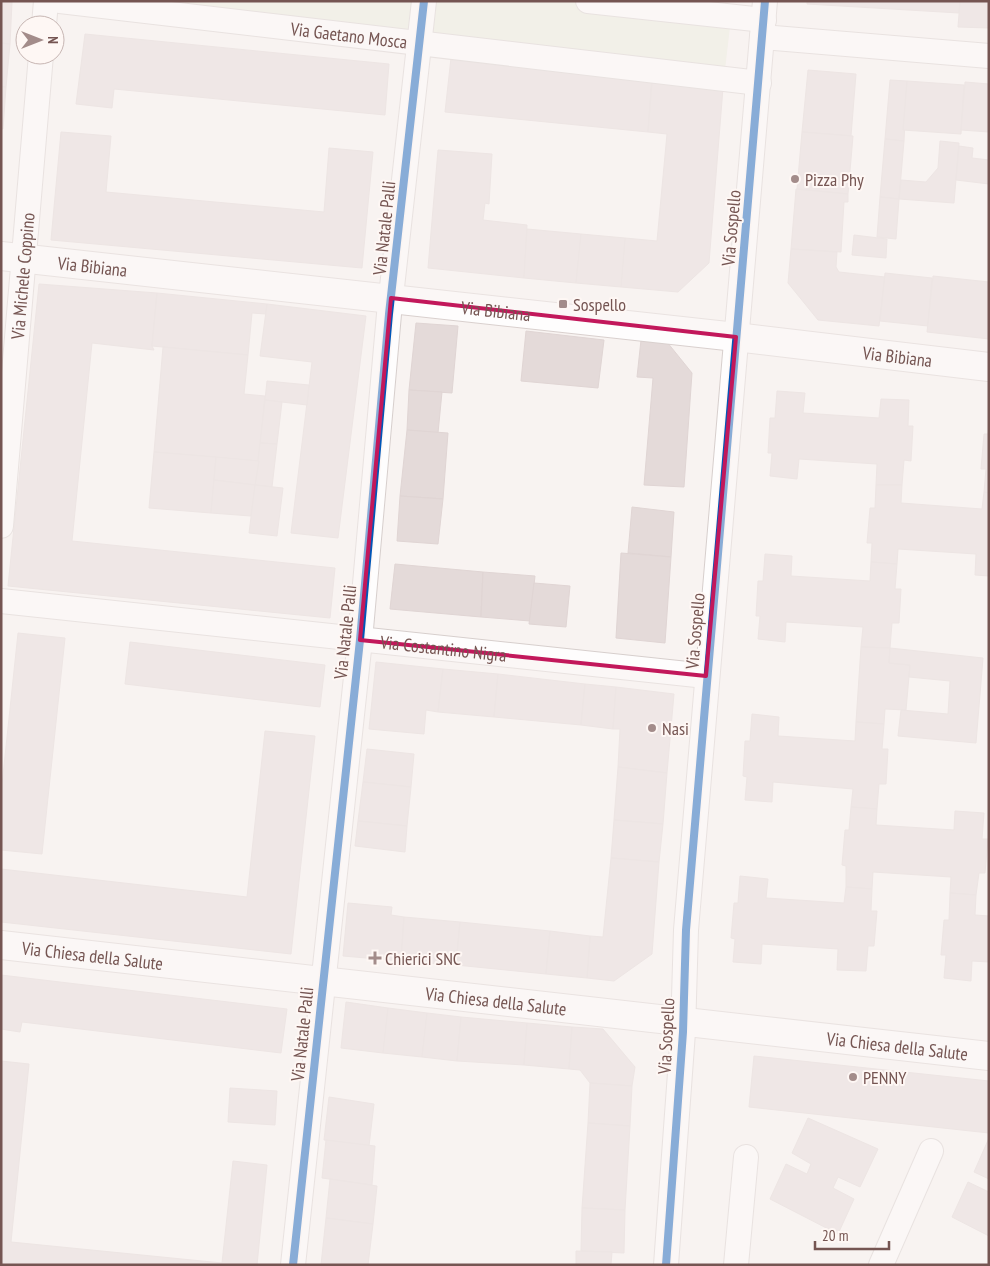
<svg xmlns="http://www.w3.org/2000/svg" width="990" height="1266" viewBox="0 0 990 1266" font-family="'PT Sans Narrow',sans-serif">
  <rect width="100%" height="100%" fill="#f8f3f1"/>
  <polygon fill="#eaeddd" points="60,1 588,1 731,18 724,78"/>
  <g fill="#e4dad9" stroke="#e0d5d4">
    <polygon points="1,1 12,2 10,44 1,43"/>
    <polygon points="807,1 960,1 959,13 807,4"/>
    <polygon points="960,1 989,1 989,28 958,27"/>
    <polygon points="85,34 389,64 385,115 114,89 112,108 76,104"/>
    <polygon points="1,43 10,44 6,87 1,87"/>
    <polygon points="451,58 652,77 648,132 445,112"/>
    <polygon points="808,70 856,74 851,136 802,132"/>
    <polygon points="890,80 907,81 904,141 885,139"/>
    <polygon points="907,81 964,85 961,134 903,130"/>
    <polygon points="652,82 723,88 709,263 678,292 621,287 625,238 657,241 667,134 648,132"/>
    <polygon points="965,82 989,84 989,132 961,130"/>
    <polygon points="1,87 6,87 3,129 1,129"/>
    <polygon points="61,132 111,136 106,192 324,212 329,148 373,152 362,268 51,240"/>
    <polygon points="802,132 853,136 848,194 797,189"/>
    <polygon points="885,139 904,141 899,199 880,197"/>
    <polygon points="940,141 959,143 954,203 899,199 901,180 926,182 938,168"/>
    <polygon points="959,146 973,148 972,158 989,160 989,184 956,180"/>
    <polygon points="438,150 492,154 489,204 485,203 483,220 527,225 524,278 428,268"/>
    <polygon points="796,189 848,194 848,202 844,202 841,252 791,249"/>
    <polygon points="880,197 899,199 896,239 877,237"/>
    <polygon points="527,229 581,234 576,283 524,278"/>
    <polygon points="581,234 625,238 621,287 576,283"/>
    <polygon points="854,235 887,239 886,258 852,255"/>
    <polygon points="791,249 837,252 836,267 839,272 885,277 879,326 818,320 788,283"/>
    <polygon points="885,273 932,278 928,326 880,321"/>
    <polygon points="933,276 989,282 989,339 927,332"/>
    <polygon points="39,284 157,293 152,346 154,350 92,343 72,541 335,568 330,618 8,586"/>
    <polygon points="157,293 267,304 266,314 252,313 248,355 152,346"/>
    <polygon points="267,304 366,316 338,538 291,533 312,362 260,356"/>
    <polygon points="416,323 458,326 452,393 409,390"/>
    <polygon points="526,331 604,340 598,388 521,381"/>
    <polygon points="641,340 667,342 692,373 684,487 644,485 653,378 637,377"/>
    <polygon points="163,347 248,355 244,394 265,396 259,461 154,452"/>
    <polygon points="267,381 309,385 307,405 265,400"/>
    <polygon points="409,390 442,392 438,433 407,430"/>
    <polygon points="777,391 805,393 803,413 879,418 881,399 909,400 908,426 913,426 911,461 904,460 902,485 876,485 877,464 799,459 797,479 770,476 772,453 768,453 770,418 775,418"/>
    <polygon points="265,400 282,402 277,444 260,443"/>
    <polygon points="989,429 989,493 984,492 986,469 981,469 984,434 988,434"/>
    <polygon points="407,430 448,433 443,499 400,496"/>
    <polygon points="260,443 277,444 272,487 255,485"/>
    <polygon points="154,452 216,457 211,513 149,508"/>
    <polygon points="216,457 259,461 255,485 214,480"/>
    <polygon points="214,480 255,485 251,516 211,513"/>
    <polygon points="255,485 283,488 277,536 249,533"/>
    <polygon points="876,485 902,485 901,503 982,509 984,492 989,493 989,576 975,575 976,554 898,549 897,564 871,562 872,543 867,543 870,508 875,508"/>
    <polygon points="400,496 443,499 438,544 397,541"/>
    <polygon points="632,507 674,512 671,557 628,553"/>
    <polygon points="621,553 671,557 665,643 616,638"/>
    <polygon points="765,554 792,556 791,576 870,581 871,562 897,564 895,589 901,589 899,623 892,623 890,648 861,647 863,627 786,622 785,642 758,639 760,616 756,616 758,581 763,581"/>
    <polygon points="395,564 483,572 481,617 390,609"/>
    <polygon points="483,572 535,576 530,621 481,617"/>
    <polygon points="534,583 570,586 566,627 529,624"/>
    <polygon points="18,633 65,638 42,854 1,850 1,794"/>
    <polygon points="130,642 325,665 320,707 125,684"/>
    <polygon points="861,647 890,648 889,663 910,665 906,710 885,709 884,724 856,722"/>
    <polygon points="890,648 983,658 976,743 898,736 901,710 948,714 950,681 909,677 910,665 889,663"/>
    <polygon points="376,662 443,669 438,712 426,710 424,734 369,729"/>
    <polygon points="443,669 498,674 494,717 438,712"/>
    <polygon points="498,674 585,684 581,725 494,717"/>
    <polygon points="585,684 616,687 613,729 581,725"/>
    <polygon points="616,687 674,694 667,773 618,767 620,729 613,729"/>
    <polygon points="752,714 779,717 778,736 855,741 856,722 884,724 882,749 888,749 886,784 879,784 877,809 851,807 853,789 773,782 772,802 745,800 747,777 743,776 745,741 750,741"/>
    <polygon points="265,731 315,736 291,954 1,922 1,869 247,897"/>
    <polygon points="367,749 414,754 411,787 363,782"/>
    <polygon points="618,767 667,773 663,824 614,820"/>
    <polygon points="363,782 411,787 407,826 358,821"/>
    <polygon points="851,807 877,809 876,825 954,830 955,811 984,813 982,839 988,839 985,873 979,873 976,895 950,893 951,877 873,872 872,889 846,887 846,866 842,865 845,830 849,830"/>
    <polygon points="614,820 663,824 659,862 611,858"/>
    <polygon points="358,821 407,826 405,852 355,846"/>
    <polygon points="611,858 659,862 652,954 614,981 587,978 590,936 603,937"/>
    <polygon points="740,876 768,879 766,898 844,903 846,887 872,889 871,911 877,911 874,946 868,946 866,971 837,970 838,949 762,944 761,964 733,962 735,939 731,938 734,903 738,903"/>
    <polygon points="950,893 976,895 975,915 989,916 989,962 972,961 971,981 944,978 946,955 941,955 944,920 949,920"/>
    <polygon points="348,903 392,907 391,915 404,917 401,961 343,956"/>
    <polygon points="404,917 460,922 456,965 401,961"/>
    <polygon points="460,922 550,931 546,974 456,965"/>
    <polygon points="550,931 590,936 587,978 546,974"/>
    <polygon points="1,975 287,1009 281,1053 22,1022 20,1032 1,1029"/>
    <polygon points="346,1002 388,1008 383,1053 341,1048"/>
    <polygon points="388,1008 427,1013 422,1057 383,1053"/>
    <polygon points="427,1013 461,1017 457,1061 422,1057"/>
    <polygon points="461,1017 527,1023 524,1065 457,1061"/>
    <polygon points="527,1023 572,1027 569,1069 524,1065"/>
    <polygon points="572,1027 603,1029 635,1067 632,1086 590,1083 580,1070 569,1069"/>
    <polygon points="754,1056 989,1081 989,1133 749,1107"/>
    <polygon points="1,1061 29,1064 11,1242 222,1263 233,1161 267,1165 257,1265 1,1265"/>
    <polygon points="590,1083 632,1086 630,1126 588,1123"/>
    <polygon points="230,1088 277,1091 275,1125 228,1122"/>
    <polygon points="329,1097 374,1104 369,1146 324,1140"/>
    <polygon points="808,1118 878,1149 860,1187 838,1177 833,1188 854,1199 838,1234 770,1199 786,1164 807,1174 811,1164 792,1153"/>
    <polygon points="588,1123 630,1126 625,1210 582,1208"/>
    <polygon points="989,1138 989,1179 974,1172"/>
    <polygon points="326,1140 375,1146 372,1185 322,1178"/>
    <polygon points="330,1179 377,1186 373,1224 326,1218"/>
    <polygon points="968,1182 989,1192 989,1236 952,1217"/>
    <polygon points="582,1208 625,1210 624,1253 581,1251"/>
    <polygon points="326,1218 373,1224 368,1265 321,1265"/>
    <polygon points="576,1251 612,1252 611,1265 576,1265"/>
  </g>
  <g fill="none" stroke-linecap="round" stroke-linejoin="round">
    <g stroke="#d7cfcd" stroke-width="26">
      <g id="street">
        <path id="s1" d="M60,1L759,83"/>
        <polyline points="588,1 764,20"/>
        <polyline points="44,25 46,1"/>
        <polyline points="762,37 989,56"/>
        <path id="s2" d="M1,526L41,55"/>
        <path id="s3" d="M1,601L706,676"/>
        <polyline points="293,1265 360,640 389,314 424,1"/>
        <polyline points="666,1265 683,1032 686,930 765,1"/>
        <polyline points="736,1265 746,1157"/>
        <polyline points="881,1265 931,1151"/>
      </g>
    </g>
    <g stroke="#d9d0ce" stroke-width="30">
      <g id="secondary">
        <path id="s4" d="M1,256L736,337L989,367"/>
        <path id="s5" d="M1,945L989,1056"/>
      </g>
    </g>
    <use href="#street" stroke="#fefdfd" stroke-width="24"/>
    <use href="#secondary" stroke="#fefdfd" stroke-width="28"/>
    <g stroke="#fef7f4" stroke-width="11">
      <g id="cycleway">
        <polyline points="293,1265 360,640 389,314 424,1"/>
        <polyline points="666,1265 683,1032 686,930 765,1"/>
      </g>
    </g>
    <use href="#cycleway" stroke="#0057b8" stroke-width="8"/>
  </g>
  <path d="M0 0H990V1266H0ZM391,298L736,337L706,676L360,640Z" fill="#f8f3f1" fill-opacity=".55" fill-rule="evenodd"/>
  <path fill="none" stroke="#c2185b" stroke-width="4" stroke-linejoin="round" d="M391,298L736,337L706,676L360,640Z"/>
  <g fill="#a38c8a" stroke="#fef7f4" stroke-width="2">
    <circle cx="795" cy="179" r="5"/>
    <rect x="558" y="299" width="10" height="10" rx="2.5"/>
    <circle cx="652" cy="728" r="5"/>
    <path d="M372.5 950.5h5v5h5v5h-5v5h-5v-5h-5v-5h5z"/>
    <circle cx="853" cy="1077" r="5"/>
  </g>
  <g text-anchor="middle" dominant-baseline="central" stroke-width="4" stroke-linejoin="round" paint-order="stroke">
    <g font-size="18" fill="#755552" stroke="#fef7f4">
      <text stroke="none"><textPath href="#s1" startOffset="291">Via Gaetano Mosca</textPath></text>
      <text transform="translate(384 228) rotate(-84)">Via Natale Palli</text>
      <text transform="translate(731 228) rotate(-85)">Via Sospello</text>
      <text stroke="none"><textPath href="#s4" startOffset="92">Via Bibiana</textPath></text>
      <text stroke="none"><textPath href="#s2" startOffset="251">Via Michele Coppino</textPath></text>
      <text stroke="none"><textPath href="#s4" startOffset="498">Via Bibiana</textPath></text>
      <text stroke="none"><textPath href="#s4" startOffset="902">Via Bibiana</textPath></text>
      <text transform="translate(695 631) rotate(-85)">Via Sospello</text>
      <text transform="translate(345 632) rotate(-84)">Via Natale Palli</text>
      <text stroke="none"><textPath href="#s3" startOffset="445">Via Costantino Nigra</textPath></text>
      <text stroke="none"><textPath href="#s5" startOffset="92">Via Chiesa della Salute</textPath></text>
      <text stroke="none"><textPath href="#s5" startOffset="498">Via Chiesa della Salute</textPath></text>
      <text transform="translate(302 1034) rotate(-84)">Via Natale Palli</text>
      <text transform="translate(666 1036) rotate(-87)">Via Sospello</text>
      <text stroke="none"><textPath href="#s5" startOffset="902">Via Chiesa della Salute</textPath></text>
    </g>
    <g font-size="18" fill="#755552" stroke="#fef7f4" text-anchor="start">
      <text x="805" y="179">Pizza Phy</text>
      <text x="573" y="304">Sospello</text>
      <text x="662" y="728">Nasi</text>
      <text x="385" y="958">Chierici SNC</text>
      <text x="863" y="1077">PENNY</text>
    </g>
  </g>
  <rect width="990" height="1266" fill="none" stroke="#755552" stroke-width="5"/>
  <g transform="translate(40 40) rotate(90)"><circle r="24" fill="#fef7f4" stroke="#c7b6b3"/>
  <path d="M0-4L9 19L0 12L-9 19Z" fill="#a38c8a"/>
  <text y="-8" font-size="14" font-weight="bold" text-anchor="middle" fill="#755552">N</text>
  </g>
  <path d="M815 1241v8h74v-8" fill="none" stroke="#755552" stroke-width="2.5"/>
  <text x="822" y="1241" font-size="15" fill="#755552" stroke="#fef7f4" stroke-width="4" paint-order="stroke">20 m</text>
</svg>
